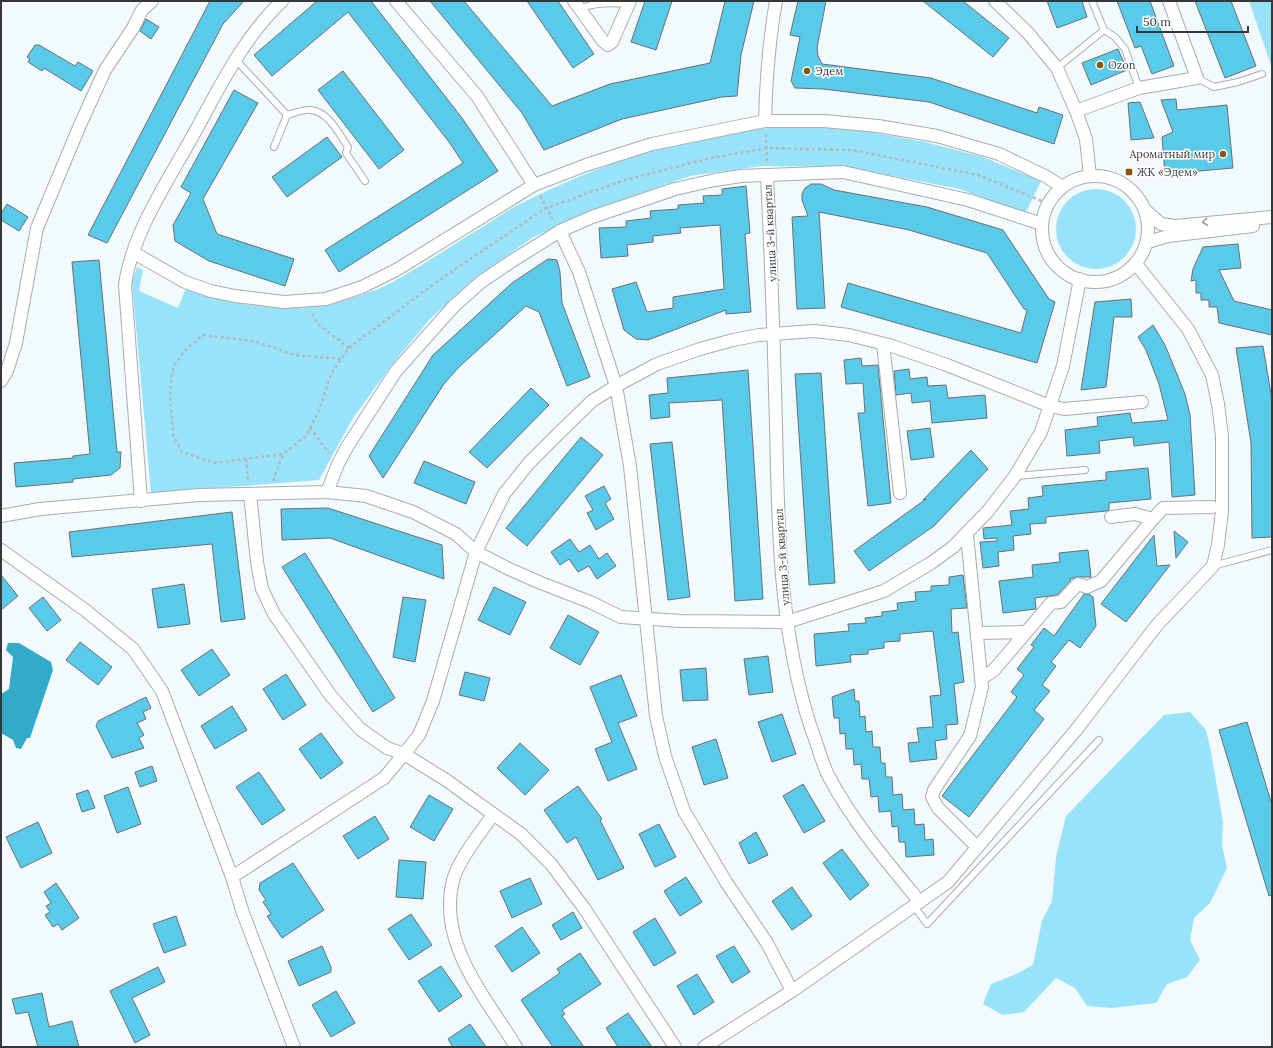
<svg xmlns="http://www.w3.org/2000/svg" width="1273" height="1048" viewBox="0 0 1273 1048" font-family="Lora,serif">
  <rect width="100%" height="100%" fill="#f2fafd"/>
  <g fill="#98e3fa">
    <polygon points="1249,1 1272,1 1272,67 1271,65"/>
    <path d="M780,127L849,128L925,142L983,157L1041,181L1025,214L960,189L847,167L762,166L690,176L592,210L532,238L473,280L430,319L394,362L353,418L319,480L151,493L132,282L137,267L143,270L139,291L178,308L186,288C247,309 299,317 361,295C371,291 382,288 391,283C423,265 454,244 486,225C498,217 509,209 522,203C602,163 690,133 780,127Z"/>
    <circle cx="1096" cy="229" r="40"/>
    <polygon points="1190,712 1206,730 1211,752 1223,822 1222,845 1227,868 1210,903 1194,918 1190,940 1200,960 1187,977 1167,984 1156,1003 1111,1008 1087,1006 1075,988 1056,978 1024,1012 1003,1015 983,1004 991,984 1014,975 1033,965 1042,921 1052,901 1056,857 1066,816 1164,715"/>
  </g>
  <polygon fill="#32aac8" points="8,643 19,643 51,662 53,670 30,738 27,738 21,749 16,748 13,740 1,733 1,694 9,689 13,657 6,650"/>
  <g fill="#59cae9" stroke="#697072">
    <polygon points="210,1 244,1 223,24 107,243 88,235"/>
    <polygon points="317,1 371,1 462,118 498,171 339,272 325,250 463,163 449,142 348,12 272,76 254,55"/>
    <polygon points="430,1 464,1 552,106 610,84 710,63 725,1 754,1 741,55 737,96 722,97 622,119 544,150 522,113"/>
    <polygon points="527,1 558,1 594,54 573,68"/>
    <polygon points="645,1 672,1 656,50 631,42"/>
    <polygon points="798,1 826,1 817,48 818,56 822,64 931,78 1037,113 1039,107 1063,115 1054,144 929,102 823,89 795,88 791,81 800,37 790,35"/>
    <polygon points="923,1 963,1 1009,38 993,57"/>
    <polygon points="1047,1 1082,1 1087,17 1057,28"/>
    <polygon points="1117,1 1150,1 1174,66 1152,74 1141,46 1135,48"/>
    <polygon points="1195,1 1231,1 1256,66 1225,78"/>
    <polygon points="146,19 159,27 151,39 140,31"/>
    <polygon points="35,45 39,45 75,66 78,62 93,71 81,91 44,68 42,71 28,62 30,59 27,57"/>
    <polygon points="1118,49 1127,70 1091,85 1082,63"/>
    <polygon points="343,71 404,150 379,169 318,90"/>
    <polygon points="234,90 258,103 203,199 217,234 294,259 285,286 209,261 175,241 173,225 191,193 181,187"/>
    <polygon points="1176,99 1177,110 1227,105 1233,168 1165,174 1162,137 1173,132 1161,100"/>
    <polygon points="1140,102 1154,138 1131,140 1128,103"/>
    <polygon points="327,137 342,157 287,197 272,177"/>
    <polygon points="811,184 821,184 834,190 927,207 1003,230 1049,299 1055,302 1037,363 841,307 848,283 1021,333 1027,310 1024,309 987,253 909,230 819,212 825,308 797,309 792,217 808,216 802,200 802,194 805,188"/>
    <polygon points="746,186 750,233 745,234 751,312 726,314 726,310 648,340 636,339 624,330 612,289 636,282 647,312 673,308 673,297 724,289 720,225 680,228 681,233 653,236 653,242 627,245 628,256 601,258 599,228 626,227 626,221 651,218 650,211 678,209 678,205 704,203 703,196 722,195 722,189"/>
    <polygon points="7,204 28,217 19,231 1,220 1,214"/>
    <polygon points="1238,244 1241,268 1219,270 1234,301 1272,310 1272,335 1219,323 1217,307 1209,307 1209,300 1201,300 1201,293 1196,293 1196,280 1191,281 1193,269 1203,247"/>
    <polygon points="548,259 557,260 560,272 562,303 590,377 567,386 539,312 526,306 459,367 444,384 383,478 369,456 433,355 512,283"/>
    <polygon points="99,260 117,452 121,452 120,468 111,475 73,479 73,482 16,487 14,463 73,458 73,456 90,454 72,262"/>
    <polygon points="1131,299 1132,317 1114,317 1106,387 1081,390 1095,302"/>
    <polygon points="1153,325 1165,345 1185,394 1190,415 1195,495 1172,497 1169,442 1134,446 1133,437 1099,441 1100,453 1067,456 1065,430 1098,426 1097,417 1130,413 1132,423 1168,420 1159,384 1146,350 1138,337"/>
    <polygon points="1263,346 1272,400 1272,537 1252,538 1251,443 1236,348"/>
    <polygon points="861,358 862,366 878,365 891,503 868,506 858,413 865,413 863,383 846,384 844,360"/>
    <polygon points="909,369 910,379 927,377 928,386 946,385 948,398 985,395 987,418 932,423 930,401 912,403 911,393 896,395 894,371"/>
    <polygon points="748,370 763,599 735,601 722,400 669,403 670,417 651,419 649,395 668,393 667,378"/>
    <polygon points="821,373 835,583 809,585 795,374"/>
    <polygon points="531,388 549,405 487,468 469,452"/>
    <polygon points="930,428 934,457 911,460 907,431"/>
    <polygon points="581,437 603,455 527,546 506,528"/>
    <polygon points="672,442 690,597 668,600 650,444"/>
    <polygon points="971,450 988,469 934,526 869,571 854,551 926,499 923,500"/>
    <polygon points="424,461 475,482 466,504 414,483"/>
    <polygon points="1148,468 1151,499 1109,503 1109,510 1106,511 1046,517 1046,523 1030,524 1031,534 1013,536 1014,550 998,552 999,566 983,568 980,542 997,541 997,538 984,539 983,528 1012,525 1010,511 1029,509 1028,498 1043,496 1042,486 1106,480 1106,472"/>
    <polygon points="604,486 611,499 605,503 614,519 596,530 587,513 593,510 585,496"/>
    <polygon points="328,508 442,545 444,579 330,538 282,540 281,509"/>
    <polygon points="232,512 245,619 221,622 212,544 72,557 69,532"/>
    <polygon points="1174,531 1188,542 1176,558"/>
    <polygon points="1154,535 1157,566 1170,565 1126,622 1101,604"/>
    <polygon points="570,539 579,552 590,545 599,559 607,553 616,566 597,579 589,566 578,572 569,559 560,565 551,552"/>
    <polygon points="1088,550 1091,577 1077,577 1070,579 1071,580 1057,595 1035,598 1036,609 1003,613 999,581 1033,577 1032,565 1060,562 1059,553"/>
    <polygon points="305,553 395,698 373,712 282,567"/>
    <polygon points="1,575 18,596 1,610"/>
    <polygon points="963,575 967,608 951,609 952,633 958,632 964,682 954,684 958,724 946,725 947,739 935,741 937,759 910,762 908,743 919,742 917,728 933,727 930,696 941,695 933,631 900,634 900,641 884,642 884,648 868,650 868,654 850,655 851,662 816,666 814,634 849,631 848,624 866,623 865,618 882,616 882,612 898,610 897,603 916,601 915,592 931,591 931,586 949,585 949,577"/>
    <polygon points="184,584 190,624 158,628 152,589"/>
    <polygon points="494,587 526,602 510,635 478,620"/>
    <polygon points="1084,594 1089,594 1093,597 1096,626 1080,648 1069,640 1051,662 1056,666 1042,685 1050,691 1034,710 1044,719 969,817 942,796 1017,697 1011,692 1024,675 1017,669 1034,647 1031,645 1044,628 1054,636"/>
    <polygon points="43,597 61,620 47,631 29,608"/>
    <polygon points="403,597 426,600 415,662 393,657"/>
    <polygon points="568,615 599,632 580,665 550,648"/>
    <polygon points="80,642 112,667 98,685 66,660"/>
    <polygon points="212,649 230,675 199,696 181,670"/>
    <polygon points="768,656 773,692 749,695 744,659"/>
    <polygon points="706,668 708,700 683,701 680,670"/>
    <polygon points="465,672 490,678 484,701 459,695"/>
    <polygon points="286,674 306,705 283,720 263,689"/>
    <polygon points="621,675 637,716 618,723 637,769 608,781 595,749 612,742 590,687"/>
    <polygon points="854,689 855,701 859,701 860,717 865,716 866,732 872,731 873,747 880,747 881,763 885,763 886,777 892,777 893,795 902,794 903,810 914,809 915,825 924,824 925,840 933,839 934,855 906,857 905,842 899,842 898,826 892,827 891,811 879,812 878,796 871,797 869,779 862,779 861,764 854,765 853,749 846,749 845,733 840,734 839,718 834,718 832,697"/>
    <polygon points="146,697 151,708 143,712 146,719 137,723 144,735 139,738 144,748 112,758 96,726 98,721"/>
    <polygon points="232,706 247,730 215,749 201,726"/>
    <polygon points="782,714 796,754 772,762 758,722"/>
    <polygon points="1247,722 1272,805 1272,895 1269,896 1219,730"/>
    <polygon points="321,733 343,763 321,779 299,749"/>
    <polygon points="716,739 728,778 704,785 692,747"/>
    <polygon points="520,743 549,770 525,795 497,768"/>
    <polygon points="152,766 157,781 140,787 135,772"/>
    <polygon points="259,772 285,810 262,825 236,787"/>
    <polygon points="803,784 825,821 804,833 783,796"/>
    <polygon points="578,786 602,819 600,820 624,868 598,880 576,837 567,843 544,810"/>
    <polygon points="128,787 141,824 117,833 104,796"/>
    <polygon points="88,790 95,808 82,812 76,794"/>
    <polygon points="429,795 453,809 434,841 410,827"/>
    <polygon points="375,816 389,839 358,859 343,836"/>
    <polygon points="38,822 52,853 21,868 6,837"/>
    <polygon points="659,824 676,857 655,867 639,834"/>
    <polygon points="756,832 768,855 749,864 739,843"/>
    <polygon points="842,849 869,885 850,900 823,863"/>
    <polygon points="399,860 426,862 423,899 396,897"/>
    <polygon points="293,863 324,910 282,938 267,916 271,914 263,902 266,900 259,890 260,883"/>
    <polygon points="686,877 702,902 680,916 664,891"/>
    <polygon points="530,878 542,904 512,918 500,891"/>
    <polygon points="56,883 79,918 62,930 58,924 53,927 45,915 50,912 46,906 51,903 44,892"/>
    <polygon points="792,887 812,916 792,930 772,901"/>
    <polygon points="573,912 582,928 561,940 552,925"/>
    <polygon points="411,914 432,945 409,960 388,929"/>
    <polygon points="176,916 186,945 164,953 153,924"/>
    <polygon points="655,918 676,953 654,966 633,932"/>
    <polygon points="522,927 540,953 512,972 495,946"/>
    <polygon points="322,946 331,967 331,972 299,986 288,961"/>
    <polygon points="734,946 750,972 732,983 716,956"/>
    <polygon points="580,953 601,984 562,1010 565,1014 562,1016 584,1047 553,1047 521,1000 560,973 557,969"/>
    <polygon points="441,966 462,996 439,1012 418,981"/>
    <polygon points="158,967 165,982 132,998 150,1035 135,1043 110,991"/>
    <polygon points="697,974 714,1002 694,1015 677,986"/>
    <polygon points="336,991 355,1023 331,1037 312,1005"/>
    <polygon points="42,993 49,1027 72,1021 79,1047 38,1047 28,1012 16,1014 12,999"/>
    <polygon points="628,1013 652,1047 618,1047 606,1028"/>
    <polygon points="470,1024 486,1047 453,1047 448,1039"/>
  </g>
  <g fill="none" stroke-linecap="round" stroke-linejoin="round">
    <g stroke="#a6adb0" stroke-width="8">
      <g id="lane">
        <polyline points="1092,1 1104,30 1115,37 1125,49 1139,88"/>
        <path d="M579,9C595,2 612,3 629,4"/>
        <path d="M235,59L287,115C294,113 304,109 311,110C329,112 339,134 348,147L346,153L365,181"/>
        <polyline points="1057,68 1104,30"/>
        <polyline points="1197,78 1214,87 1238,82 1262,74"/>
        <polyline points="274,147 287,115"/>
        <polyline points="1015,476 1085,470"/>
        <polyline points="1213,566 1272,550"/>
        <polyline points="914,906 927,924 1099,740"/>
      </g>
    </g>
    <g stroke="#a6adb0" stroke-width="14">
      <g id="street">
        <polyline points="396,1 477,96 534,185"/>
        <polyline points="574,1 603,41 608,45 612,42 630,1"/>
        <polyline points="995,1 1028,33 1057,68 1076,111 1086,139 1090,176"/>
        <polyline points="1076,111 1139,88 1197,78 1169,1"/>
        <path d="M765,121C766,81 769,41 776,1"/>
        <circle cx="1095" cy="229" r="53"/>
        <path d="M767,176C771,259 774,342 776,425C778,527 779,630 811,728C817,743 821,760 828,775C852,821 887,862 920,902"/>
        <polyline points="1145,210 1161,224 1175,226 1272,217"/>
        <polyline points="560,231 579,272 616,386 630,466 656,716 665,756 684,811 726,882 767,943 792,991"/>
        <polyline points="1148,242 1168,236 1253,226"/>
        <polyline points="134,253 185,282 211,291 235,296 284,302 326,299 362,287 396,270 534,185 586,165 652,144 765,121 824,121 878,126 937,136 999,154 1047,177 1062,187"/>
        <polyline points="883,344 900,493"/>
        <polyline points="1,381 7,371 16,343 37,228 80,125 105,70 133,28 142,10 152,1"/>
        <polyline points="327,492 338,464 347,447 396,371 454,306 481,282 512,261 560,231 592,217 675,189 715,180 741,176 843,172 968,200 1042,224"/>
        <polyline points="250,494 257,562 262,589 274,614 331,696 360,729 387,748 404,754 446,780 521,834 551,864 584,908 675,1047"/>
        <path d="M141,501L125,285C132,234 166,184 191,139C218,91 241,40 282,1"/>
        <polyline points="1,516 40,509 199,495 327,492 366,496 413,512 456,534 476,552 509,569 541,583 590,602 621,617 681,621 787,622 884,591 931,563 953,547 988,511 1015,476 1041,432 1063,366 1080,279"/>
        <polyline points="1153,519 1163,508 1212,507"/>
        <polyline points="967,535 982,687 970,736 934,790 932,797 938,808 976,846"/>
        <polyline points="1,550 85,610 133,649 162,691 232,877 243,913 294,1047"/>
        <polyline points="977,633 1025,632"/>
        <polyline points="981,679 994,670 1051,603 1061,602 1078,584 1087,587 1101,581 1153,519 1135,514 1111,517"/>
        <path d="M493,815C481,831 458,861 453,880C437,943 485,996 516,1047"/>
        <polyline points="232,877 384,778 404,754 419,735 433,701 476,552 504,494 529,463 556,436 592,401 616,386 657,364 700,349 733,340 759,335 814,331 849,335 889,345 947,365 1050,406 1064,409 1142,402"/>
        <polyline points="704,1047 792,991 948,882 1076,730 1157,625 1213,566 1218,545 1222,511 1222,436 1218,404 1212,375 1188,329 1136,264"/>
      </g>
    </g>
    <g stroke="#b3b9bb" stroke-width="2.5" stroke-dasharray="3 3" stroke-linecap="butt">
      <polyline points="766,134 767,163"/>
      <polyline points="540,196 553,220"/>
      <polyline points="312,314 319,325 349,348"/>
      <polyline points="341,359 295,355 255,341 203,335 186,349 173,367 170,394 173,434 182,452 214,463 283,454 306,436 318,413 331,374 349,348 439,280 546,208 625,180 711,158 767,148 852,150 978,175 1049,204"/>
      <polyline points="310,428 329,453"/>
      <polyline points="246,459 248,482"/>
      <polyline points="273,481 283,454"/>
    </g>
    <use href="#lane" stroke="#fff" stroke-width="6"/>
    <use href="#street" stroke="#fff" stroke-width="12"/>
  </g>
  <defs><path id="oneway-chevron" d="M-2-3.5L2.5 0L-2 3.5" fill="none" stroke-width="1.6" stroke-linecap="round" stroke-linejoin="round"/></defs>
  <use stroke="#9a9c9c" href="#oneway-chevron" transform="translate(1205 222) rotate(174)"/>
  <g fill="#8a5603" stroke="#fff" stroke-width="1.5">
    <circle cx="1100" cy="65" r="4"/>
    <circle cx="807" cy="71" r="4"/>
    <circle cx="1223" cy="154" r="4"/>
    <rect x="1125" y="168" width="8" height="8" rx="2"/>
  </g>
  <g text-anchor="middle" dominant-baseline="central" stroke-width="3" stroke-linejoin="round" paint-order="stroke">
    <g font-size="11" fill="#353839" stroke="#fff" text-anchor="start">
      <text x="1108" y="65">Ozon</text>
      <text x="815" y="71">Эдем</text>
      <text x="1215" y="154" text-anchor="end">Ароматный мир</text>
      <text x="1137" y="172">ЖК «Эдем»</text>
    </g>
    <g font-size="11" fill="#353839" stroke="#fff">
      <text transform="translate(770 233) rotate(-93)">улица 3-й квартал</text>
      <text transform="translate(782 557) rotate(-94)">улица 3-й квартал</text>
    </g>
  </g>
  <rect width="1273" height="1048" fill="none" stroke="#353839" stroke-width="4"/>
  <path d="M1137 26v6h111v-6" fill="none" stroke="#353839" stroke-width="2"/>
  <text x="1143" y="26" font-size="12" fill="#353839" stroke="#ffffff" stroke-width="3" paint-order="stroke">50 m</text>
</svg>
